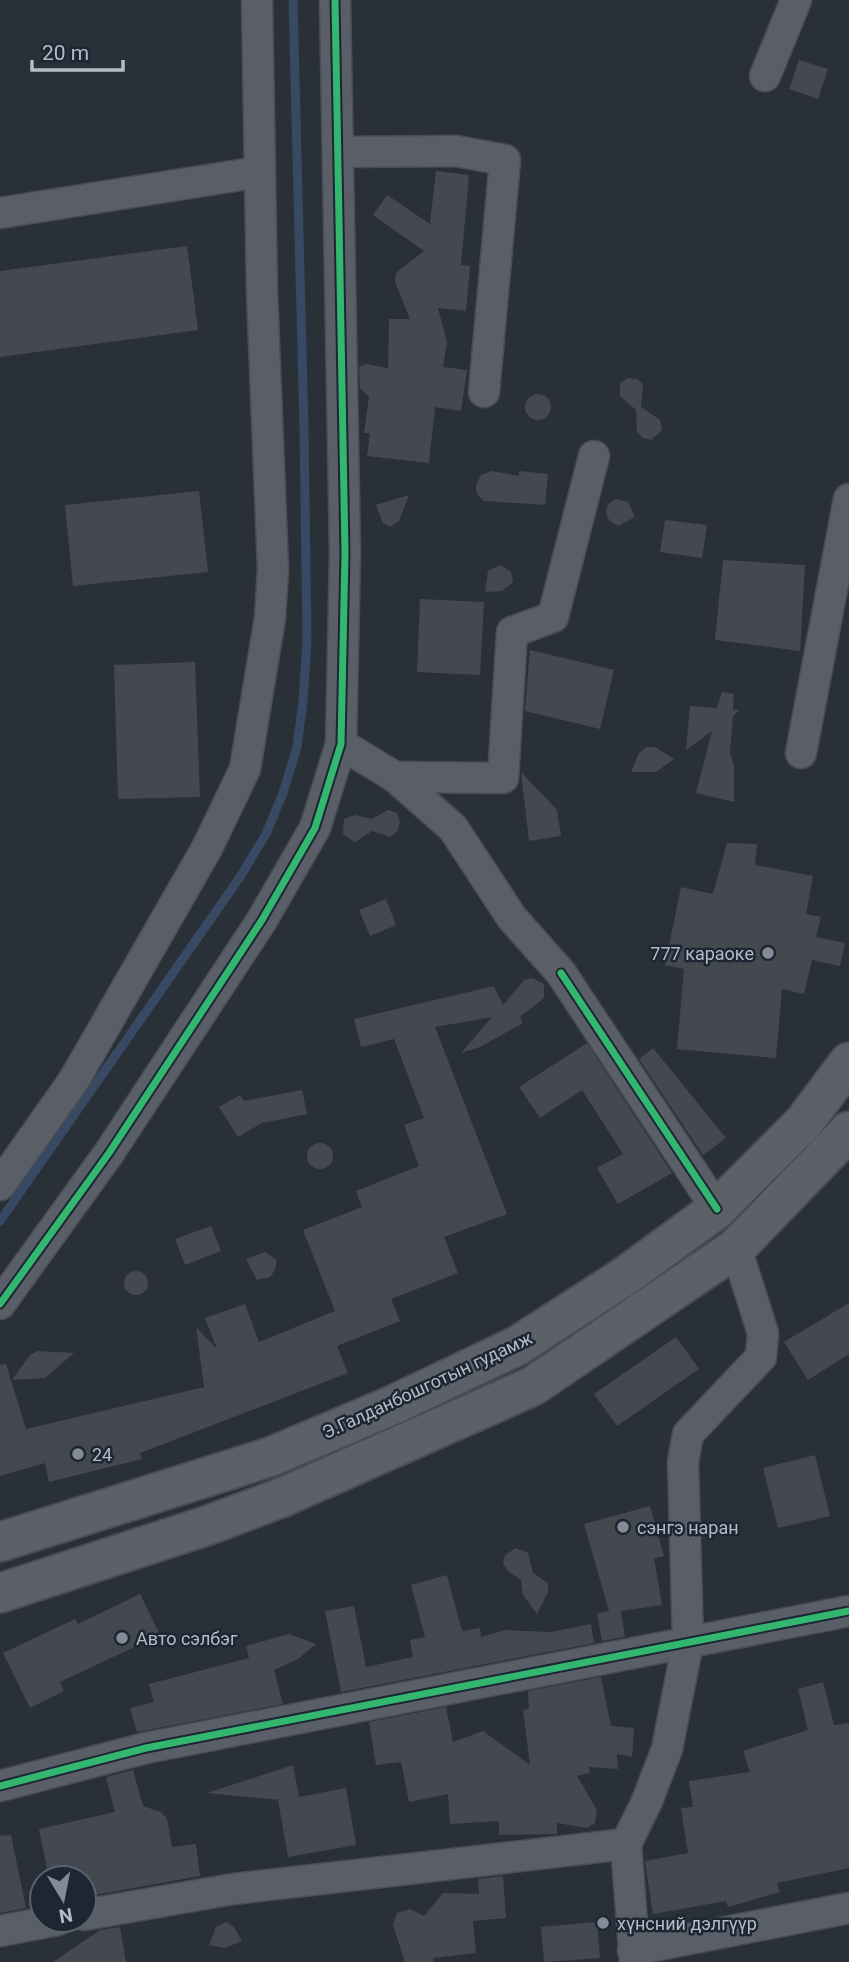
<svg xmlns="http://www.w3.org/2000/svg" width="849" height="1962" viewBox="0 0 849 1962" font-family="Roboto,sans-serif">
  <rect width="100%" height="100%" fill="#2a3038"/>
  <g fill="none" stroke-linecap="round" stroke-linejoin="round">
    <polyline stroke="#384963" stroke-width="9" points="0,1221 240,877 266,834 283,793 297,747 303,701 307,640 304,429 293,0"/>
  </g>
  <g fill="#444950">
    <polygon points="799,60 828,69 818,99 789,89"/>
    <polygon points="436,171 469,175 461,265 470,266 466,311 438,308 447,342 443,367 467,370 461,411 435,407 429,463 367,456 370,433 364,433 369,396 360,389 359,367 366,364 388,368 389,319 410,319 395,282 396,273 424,251 373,215 387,195 430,224"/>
    <polygon points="187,246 198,330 0,357 0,271"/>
    <polygon points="628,378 637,379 643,384 641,407 660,420 662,430 651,440 643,438 637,432 636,410 620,396 620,383"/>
    <circle cx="538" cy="407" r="13"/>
    <polygon points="492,471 519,476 519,471 548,474 545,505 484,501 477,494 476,485 481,475"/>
    <polygon points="199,491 208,572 73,586 65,505"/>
    <polygon points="409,495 399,521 390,527 383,523 376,505"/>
    <polygon points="616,499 628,502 635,517 618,526 609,520 606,512 608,504"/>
    <polygon points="665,520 707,525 702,558 660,552"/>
    <polygon points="723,560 805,565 800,651 715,640"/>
    <polygon points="500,565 511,572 513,582 502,591 485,592 488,571"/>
    <polygon points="420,599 484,602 480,675 417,672"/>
    <polygon points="530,650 614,670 600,729 525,711"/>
    <polygon points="195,662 200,797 118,799 114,665"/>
    <polygon points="722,692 734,694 733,710 740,710 733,716 730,753 734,765 734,802 696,793 712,731 686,750 690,706 717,708"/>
    <polygon points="646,747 655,747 674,759 656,772 631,772 639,753"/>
    <polygon points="521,772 557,810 561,836 529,841"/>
    <polygon points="388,810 397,813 400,822 398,830 390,837 372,831 355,842 343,834 344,819 355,815 372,819"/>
    <polygon points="727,843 757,844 755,865 813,876 806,914 821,917 816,937 845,943 840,966 812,960 804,994 782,989 776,1058 677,1049 684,969 665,965 681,887 713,894"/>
    <polygon points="386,899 396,925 370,936 359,910"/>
    <polygon points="532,978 544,984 544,998 520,1017 523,1023 480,1047 461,1053 492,1017 435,1027 507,1214 444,1237 458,1273 391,1299 400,1321 337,1346 348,1373 140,1453 142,1459 49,1482 45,1463 0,1476 0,1365 6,1364 26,1429 204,1387 196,1327 217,1349 205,1318 245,1304 259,1342 335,1311 303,1230 362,1207 356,1191 419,1166 404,1125 424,1118 394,1039 361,1047 354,1019 494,986 503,1005 524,980"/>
    <polygon points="587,1043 672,1173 618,1204 597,1168 623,1154 582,1090 540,1118 519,1087"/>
    <polygon points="653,1048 726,1138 703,1155 639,1059"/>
    <polygon points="302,1090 307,1114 262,1123 238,1137 219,1107 240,1095 244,1101"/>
    <circle cx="320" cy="1156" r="13"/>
    <polygon points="211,1226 221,1251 185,1265 175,1239"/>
    <polygon points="265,1252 277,1260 275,1270 270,1277 257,1280 246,1259"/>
    <circle cx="136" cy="1283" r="12"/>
    <polygon points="849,1303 849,1354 808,1380 784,1342"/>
    <polygon points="676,1337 699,1369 617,1426 594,1394"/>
    <polygon points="38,1351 74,1353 45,1378 12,1380 30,1355"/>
    <polygon points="815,1455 830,1516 778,1528 763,1468"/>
    <polygon points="650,1506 664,1556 654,1558 662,1605 621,1611 625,1637 602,1641 597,1613 609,1611 584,1524"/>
    <polygon points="516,1548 528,1553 533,1573 548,1583 548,1592 537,1614 523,1595 521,1580 508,1571 503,1563 505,1555"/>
    <polygon points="447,1575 462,1631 480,1628 481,1637 505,1630 551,1632 591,1624 594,1643 341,1692 325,1611 354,1606 366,1667 413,1657 410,1640 425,1637 411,1585"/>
    <polygon points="140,1594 160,1635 60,1682 64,1691 30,1708 3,1653 75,1619 78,1624"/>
    <polygon points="289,1634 316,1644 298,1659 274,1670 283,1704 137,1732 130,1708 154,1702 149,1684 249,1658 246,1646"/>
    <polygon points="601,1677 611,1726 634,1728 632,1757 617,1754 618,1769 589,1767 590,1773 577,1776 597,1810 595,1823 587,1828 557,1823 557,1834 499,1835 499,1821 450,1824 448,1794 409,1802 401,1762 376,1765 369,1722 446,1707 453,1742 483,1731 530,1765 523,1710 529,1709 528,1691"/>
    <polygon points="823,1682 834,1725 849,1723 849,1868 777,1883 780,1892 728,1907 726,1901 653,1914 645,1861 688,1853 681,1808 693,1807 689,1781 750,1772 743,1751 808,1730 798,1689"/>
    <polygon points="293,1765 299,1797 346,1788 356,1845 288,1857 278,1800 281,1800 207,1793"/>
    <polygon points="133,1770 143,1806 161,1812 167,1819 172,1847 196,1844 200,1876 84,1897 84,1878 49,1878 39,1829 115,1812 106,1777"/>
    <polygon points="11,1835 26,1908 0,1913 0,1836"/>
    <polygon points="503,1876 506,1918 473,1921 476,1953 433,1958 433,1962 405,1962 393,1925 397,1913 410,1909 424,1916 443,1893 479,1894 478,1879"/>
    <polygon points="226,1922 234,1927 242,1941 225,1948 209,1945 216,1927"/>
    <polygon points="597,1922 600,1958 544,1962 541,1927"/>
    <polygon points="120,1927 126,1962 53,1962 100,1930"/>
  </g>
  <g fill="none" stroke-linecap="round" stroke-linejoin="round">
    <g stroke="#484c53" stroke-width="33">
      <g id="minor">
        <polyline points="765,76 796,0"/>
        <polyline points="338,152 456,151 505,160 484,392"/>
        <polyline points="0,213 259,172"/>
        <polyline points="341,744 395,777 453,828 512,918 561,973 717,1209"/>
        <polyline points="801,753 849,499"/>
        <polyline points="395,777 503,778 512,632 553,617 594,456"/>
        <polyline points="0,1185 74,1080 207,848 245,769 270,618 273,569 262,292 257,0"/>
        <polyline points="0,1304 109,1153 262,920 315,828 341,744 345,553 335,0"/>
        <polyline points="0,1786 146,1748 849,1611"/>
        <polyline points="84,1915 233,1889 626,1844"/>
        <polyline points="0,1931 58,1920"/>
        <polyline points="633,1950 849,1908"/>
        <polyline points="635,1962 626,1844 647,1801 667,1749 688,1642 683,1462 688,1434 761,1357 763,1333 736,1248"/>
      </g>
    </g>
    <g stroke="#484c55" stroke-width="42">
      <g id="major">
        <polyline points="0,1542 270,1457 393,1405 517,1346 624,1277 717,1209 804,1122 849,1062"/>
        <polyline points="0,1593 209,1525 283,1497 533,1386 736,1248 849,1131"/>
      </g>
    </g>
    <use href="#minor" stroke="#5a5e66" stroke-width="30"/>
    <use href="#major" stroke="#5c6168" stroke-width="38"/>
    <g stroke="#1d2633" stroke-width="11">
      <g id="cycleway">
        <polyline points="561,973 717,1209"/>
        <polyline points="0,1304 109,1153 262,920 315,828 341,744 345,553 335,0"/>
        <polyline points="0,1786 146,1748 849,1611"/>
      </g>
    </g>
    <use href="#cycleway" stroke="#33b770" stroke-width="7"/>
  </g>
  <g fill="#848b96" stroke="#1d2633" stroke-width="2.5">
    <circle cx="768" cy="953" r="7"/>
    <circle cx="78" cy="1454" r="7"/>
    <circle cx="623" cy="1527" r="7"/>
    <circle cx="122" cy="1638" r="7"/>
    <circle cx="603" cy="1923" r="7"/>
  </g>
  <g text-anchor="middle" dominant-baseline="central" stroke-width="5" stroke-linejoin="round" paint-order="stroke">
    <g font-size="18" fill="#b4bcc9" stroke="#1d2633" text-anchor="start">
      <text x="754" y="953" text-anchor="end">777 караоке</text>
      <text x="92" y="1454">24</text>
      <text x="637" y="1527">сэнгэ наран</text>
      <text x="136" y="1638">Авто сэлбэг</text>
      <text x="617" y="1923">хүнсний дэлгүүр</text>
    </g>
    <g font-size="18" fill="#b4bcc9" stroke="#1d2633">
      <text transform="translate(427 1385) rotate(-25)">Э.Галданбошготын гудамж</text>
    </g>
  </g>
  <g transform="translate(63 1899) rotate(170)"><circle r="33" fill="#1d2633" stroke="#59626f" stroke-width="2"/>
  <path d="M0-5L12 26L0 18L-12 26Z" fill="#848b96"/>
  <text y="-10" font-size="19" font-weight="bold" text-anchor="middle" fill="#b4bcc9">N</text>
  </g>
  <path d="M32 60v10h91v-10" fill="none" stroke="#b4bcc9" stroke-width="3.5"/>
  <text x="42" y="60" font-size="21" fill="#b4bcc9" stroke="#1d2633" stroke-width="5" paint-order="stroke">20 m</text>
</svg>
